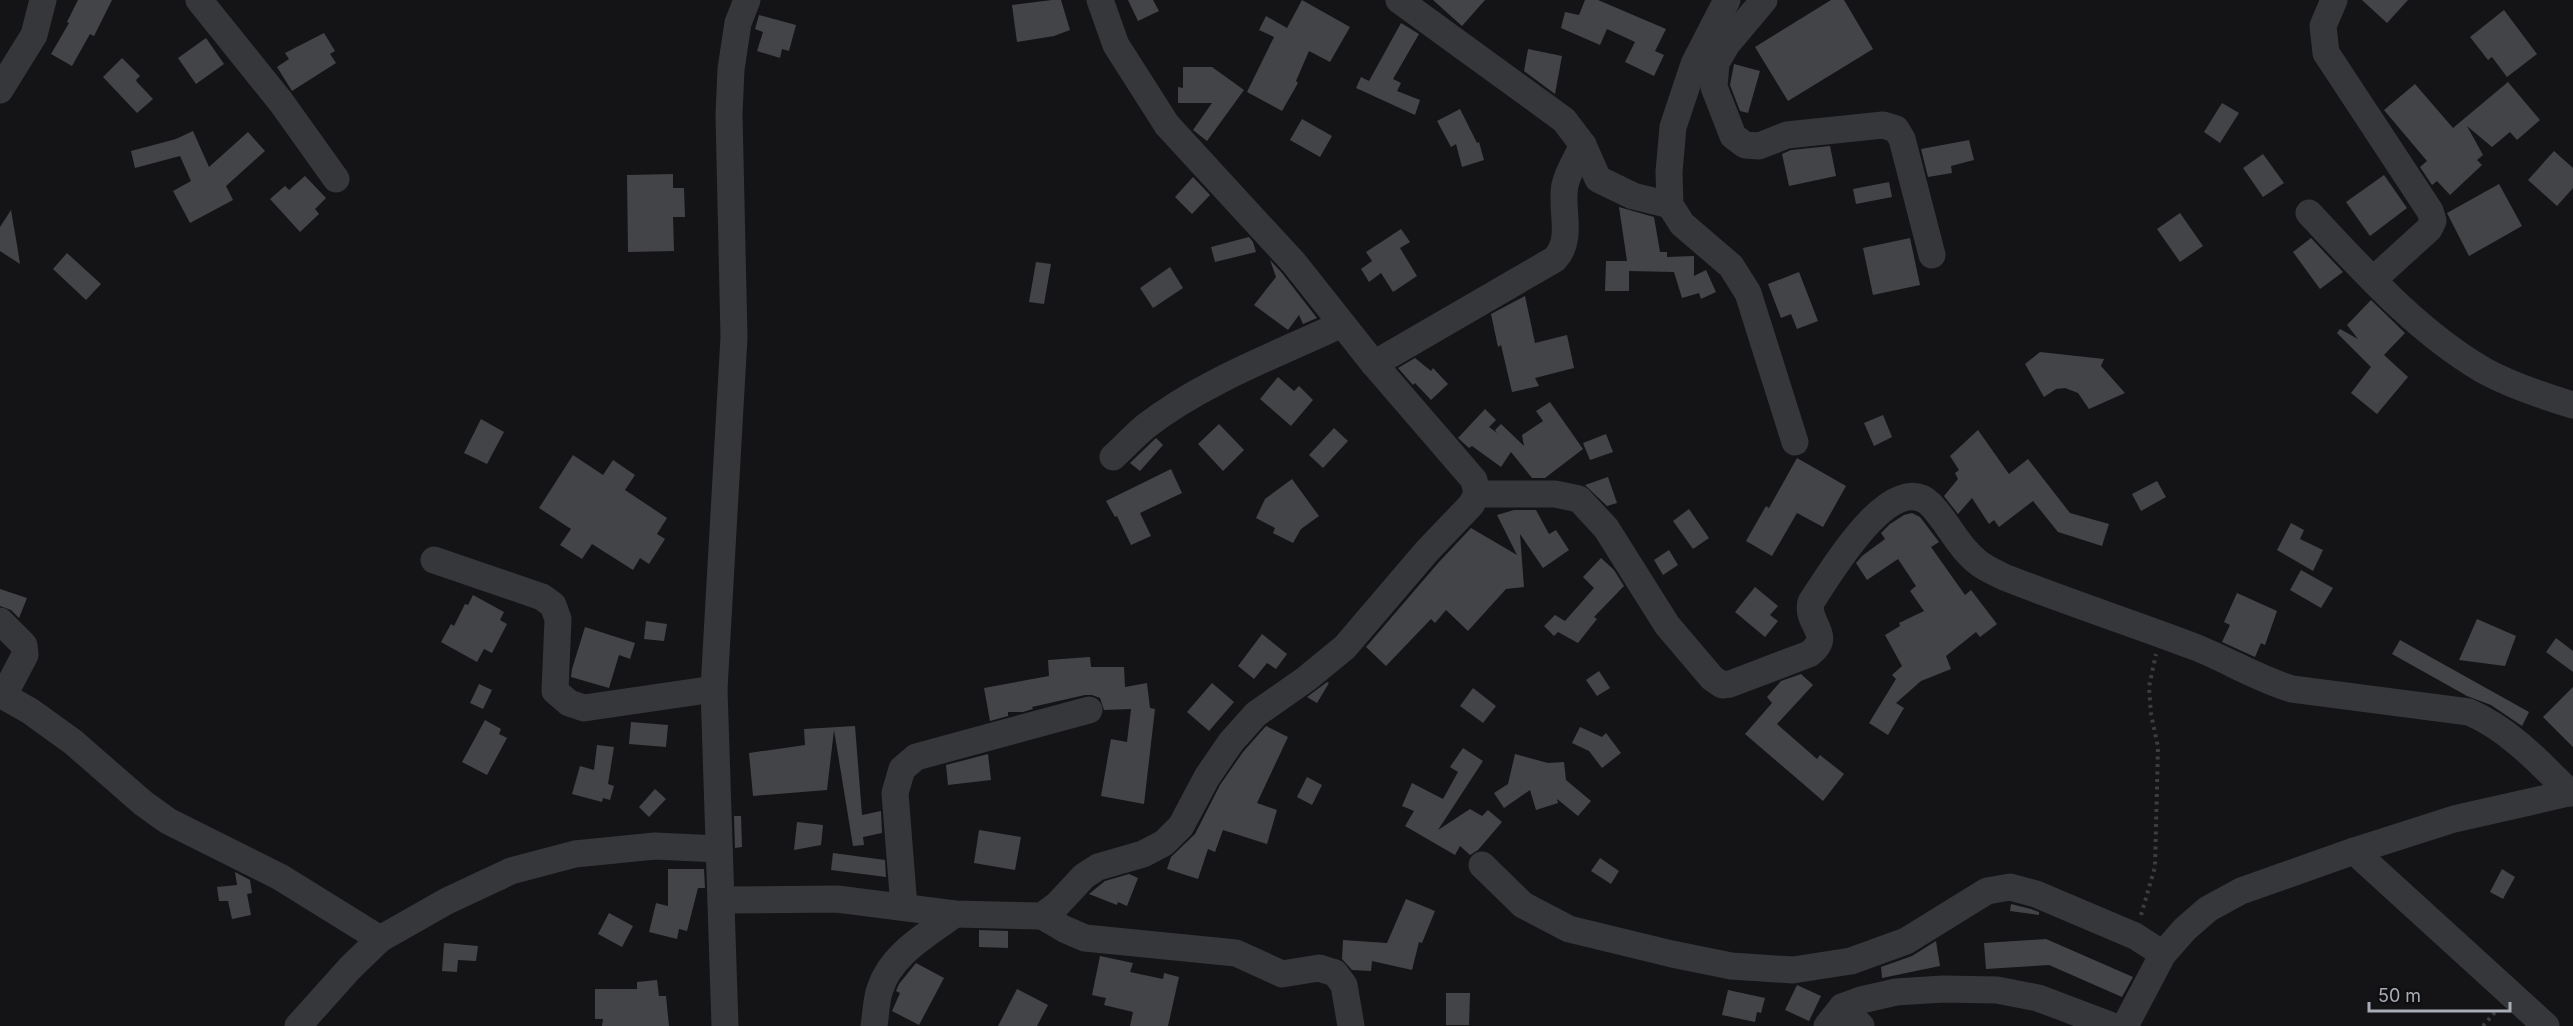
<svg xmlns="http://www.w3.org/2000/svg" width="2573" height="1026" viewBox="0 0 2573 1026" font-family="Inter,sans-serif">
  <rect width="100%" height="100%" fill="#141416"/>
  <g fill="#434448">
    <polygon points="78,0 112,0 94,36 90,34 72,66 51,54 69,23 67,22"/>
    <polygon points="1052,0 1061,0 1070,30 1054,36 1017,42 1012,5"/>
    <polygon points="1128,0 1153,0 1159,11 1138,21"/>
    <polygon points="1302,0 1350,27 1330,62 1309,51 1296,81 1298,83 1282,111 1247,92 1274,37 1259,30 1266,16 1287,28"/>
    <polygon points="1433,0 1485,0 1462,26"/>
    <polygon points="1585,0 1598,0 1666,29 1655,51 1664,55 1654,76 1625,62 1635,42 1607,29 1600,45 1561,28 1565,12 1579,15"/>
    <polygon points="1831,0 1844,0 1873,49 1788,101 1755,47"/>
    <polygon points="2362,0 2408,0 2387,23"/>
    <polygon points="2504,10 2537,54 2507,77 2492,57 2488,60 2470,37"/>
    <polygon points="759,15 796,25 789,51 782,49 780,58 757,51 763,32 755,29"/>
    <polygon points="1401,23 1419,34 1393,79 1401,83 1397,91 1420,100 1415,115 1356,88 1361,77 1369,81"/>
    <polygon points="324,33 335,51 330,54 336,63 292,91 277,67 289,59 285,53"/>
    <polygon points="206,38 224,64 196,84 178,58"/>
    <polygon points="1528,49 1562,56 1555,94 1524,71"/>
    <polygon points="122,58 140,76 136,80 137,82 153,99 137,113 103,77"/>
    <polygon points="1734,64 1760,71 1748,113 1740,111 1730,85"/>
    <polygon points="1183,67 1212,67 1244,90 1207,141 1193,130 1212,103 1178,103 1178,87 1183,88"/>
    <polygon points="2508,82 2540,120 2517,140 2510,132 2492,147 2467,126 2483,155 2477,160 2482,165 2450,195 2437,181 2432,185 2420,167 2427,161 2384,110 2415,84 2453,128"/>
    <polygon points="2222,103 2239,113 2220,143 2204,132"/>
    <polygon points="1460,109 1477,143 1479,142 1484,160 1462,167 1456,144 1451,147 1437,121"/>
    <polygon points="1302,119 1332,136 1320,157 1290,140"/>
    <polygon points="193,131 209,167 248,132 265,151 226,186 233,200 190,223 173,191 191,181 180,156 135,168 131,151 176,139"/>
    <polygon points="1969,140 1974,160 1951,166 1952,173 1928,177 1921,149"/>
    <polygon points="1830,146 1836,176 1789,186 1782,154 1791,150"/>
    <polygon points="2554,151 2573,168 2573,188 2557,206 2528,180"/>
    <polygon points="2263,154 2284,183 2263,197 2243,168"/>
    <polygon points="673,174 673,188 684,188 685,217 673,217 674,251 628,252 627,175"/>
    <polygon points="2384,175 2407,208 2370,236 2346,202"/>
    <polygon points="305,176 326,198 315,209 319,214 300,232 270,199 285,186 289,190"/>
    <polygon points="1193,177 1210,195 1192,214 1175,197"/>
    <polygon points="1889,182 1892,197 1856,204 1853,189"/>
    <polygon points="2499,184 2522,226 2469,256 2447,213"/>
    <polygon points="1619,207 1654,217 1660,252 1667,252 1667,257 1694,256 1694,276 1706,270 1716,292 1701,299 1699,293 1682,298 1674,272 1629,271 1629,291 1605,291 1606,261 1627,261"/>
    <polygon points="11,210 17,245 20,264 0,251 0,227"/>
    <polygon points="2180,213 2203,246 2180,262 2157,229"/>
    <polygon points="1401,229 1410,242 1400,248 1417,276 1393,292 1381,273 1369,282 1361,269 1372,261 1366,252"/>
    <polygon points="1249,237 1253,242 1256,252 1215,262 1211,247"/>
    <polygon points="1910,238 1920,285 1873,295 1863,248"/>
    <polygon points="2311,238 2343,272 2320,289 2293,252"/>
    <polygon points="67,253 101,284 86,300 53,269"/>
    <polygon points="1270,260 1282,273 1317,318 1303,324 1299,315 1288,330 1254,305 1276,277"/>
    <polygon points="1036,262 1051,264 1044,304 1029,302"/>
    <polygon points="1170,267 1183,288 1153,308 1140,288"/>
    <polygon points="1799,272 1818,321 1797,329 1791,314 1781,318 1768,284"/>
    <polygon points="1525,296 1535,343 1567,335 1574,368 1535,378 1539,386 1512,392 1501,345 1498,347 1491,314"/>
    <polygon points="2371,300 2405,333 2384,355 2408,377 2377,414 2351,393 2371,367 2337,333 2340,329 2358,339 2347,325"/>
    <polygon points="2040,352 2104,359 2101,366 2125,393 2089,409 2078,393 2065,388 2056,389 2044,397 2025,364"/>
    <polygon points="1415,358 1431,371 1433,368 1448,384 1431,400 1415,383 1413,385 1398,368"/>
    <polygon points="1278,377 1294,391 1299,386 1313,400 1291,426 1260,399"/>
    <polygon points="1550,402 1583,449 1545,478 1532,478 1511,452 1501,467 1472,446 1469,448 1458,438 1485,409 1496,420 1489,427 1497,433 1495,430 1501,424 1524,446 1522,435 1543,421 1536,411"/>
    <polygon points="1883,415 1892,437 1874,446 1864,423"/>
    <polygon points="481,419 504,432 487,464 464,453"/>
    <polygon points="1219,424 1244,450 1223,471 1198,444"/>
    <polygon points="1334,428 1348,441 1323,468 1309,455"/>
    <polygon points="1978,430 2009,474 2028,459 2070,513 2109,524 2102,546 2058,532 2033,501 1999,527 1994,520 1989,524 1972,498 1958,514 1944,496 1958,479 1955,473 1959,470 1950,456"/>
    <polygon points="1606,434 1613,452 1590,460 1583,443"/>
    <polygon points="1156,438 1163,445 1140,471 1130,463"/>
    <polygon points="573,455 603,475 613,460 635,475 625,490 667,518 657,534 665,539 649,564 640,558 633,570 592,544 582,559 560,545 571,529 539,508"/>
    <polygon points="1797,458 1846,486 1823,527 1797,513 1772,556 1746,541 1766,506 1769,508"/>
    <polygon points="1171,469 1182,493 1140,513 1151,536 1131,545 1117,516 1115,517 1106,501"/>
    <polygon points="1608,477 1617,503 1607,506 1585,485"/>
    <polygon points="1292,479 1319,516 1301,529 1293,543 1273,533 1275,528 1256,518 1265,499"/>
    <polygon points="2157,481 2166,497 2141,511 2132,494"/>
    <polygon points="1689,509 1709,538 1693,549 1673,521"/>
    <polygon points="1514,510 1536,510 1549,534 1556,530 1569,550 1543,568 1520,534 1524,587 1506,589 1468,631 1446,610 1435,623 1431,619 1386,666 1366,647 1439,562 1471,528 1517,555 1497,515"/>
    <polygon points="1912,513 1920,517 1939,542 1931,547 1965,595 1971,590 1997,624 1980,637 1976,632 1946,656 1951,669 1921,681 1896,703 1904,708 1888,735 1869,723 1896,679 1892,675 1902,666 1885,635 1900,626 1899,623 1924,611 1910,591 1916,586 1898,559 1867,580 1856,563 1862,556 1885,539 1881,533 1890,524 1904,515"/>
    <polygon points="2291,523 2304,530 2300,539 2323,550 2313,571 2277,550"/>
    <polygon points="1669,550 1678,565 1663,575 1654,560"/>
    <polygon points="1601,558 1614,570 1624,586 1594,617 1597,619 1578,643 1558,632 1554,636 1544,626 1555,615 1565,621 1594,588 1583,577"/>
    <polygon points="2301,570 2333,588 2321,608 2290,590"/>
    <polygon points="1755,587 1778,606 1770,615 1778,621 1765,637 1735,612"/>
    <polygon points="0,589 27,598 19,618 11,610 0,606"/>
    <polygon points="2237,593 2277,611 2265,645 2261,643 2255,657 2222,642 2230,625 2224,622"/>
    <polygon points="473,595 504,612 500,620 507,624 492,653 484,649 477,662 441,642 451,624 454,626 465,604 468,605"/>
    <polygon points="2477,619 2516,636 2505,666 2459,660"/>
    <polygon points="646,621 667,624 664,641 644,639"/>
    <polygon points="585,627 635,643 630,659 619,655 609,688 571,677 572,669"/>
    <polygon points="1262,634 1287,654 1276,669 1267,663 1254,679 1238,666"/>
    <polygon points="2556,638 2573,651 2573,672 2546,652"/>
    <polygon points="2400,640 2529,712 2522,726 2491,705 2467,696 2392,654"/>
    <polygon points="1090,657 1091,667 1124,667 1125,687 1147,683 1150,708 1155,709 1144,804 1101,796 1111,739 1127,742 1131,709 1104,710 1100,698 1092,695 1085,695 1032,707 1033,709 1023,712 1008,712 1008,716 990,721 984,688 1049,676 1048,660"/>
    <polygon points="1599,671 1610,688 1597,696 1586,680"/>
    <polygon points="1801,674 1813,685 1777,724 1817,759 1820,755 1844,774 1823,801 1745,734 1772,703 1767,697 1781,681"/>
    <polygon points="1327,682 1329,683 1317,703 1307,697"/>
    <polygon points="1212,683 1234,702 1209,731 1187,712"/>
    <polygon points="479,684 492,690 483,709 470,703"/>
    <polygon points="2573,687 2573,747 2543,717"/>
    <polygon points="1473,688 1496,706 1483,723 1460,706"/>
    <polygon points="485,720 501,729 499,734 507,738 487,775 462,762"/>
    <polygon points="631,722 668,725 666,747 629,744"/>
    <polygon points="855,726 862,815 881,811 882,833 863,837 864,845 853,846 834,730 827,790 753,796 749,753 805,745 804,729"/>
    <polygon points="1266,726 1288,737 1257,803 1277,810 1267,844 1223,830 1215,852 1208,849 1198,879 1167,869 1171,857 1195,834 1220,785 1243,752"/>
    <polygon points="1580,727 1602,737 1606,733 1621,753 1602,768 1589,751 1572,743"/>
    <polygon points="597,745 614,747 608,784 614,786 610,800 603,798 602,802 572,794 580,766 594,770"/>
    <polygon points="1463,748 1483,761 1438,830 1470,809 1482,816 1488,810 1502,822 1478,850 1470,855 1460,846 1455,855 1405,826 1414,811 1402,806 1412,783 1443,799 1458,772 1450,767"/>
    <polygon points="988,754 991,780 948,785 946,765"/>
    <polygon points="1515,754 1548,763 1564,762 1566,780 1591,801 1578,816 1557,799 1558,803 1536,810 1530,790 1504,808 1494,793 1508,784"/>
    <polygon points="1307,777 1322,785 1312,805 1297,797"/>
    <polygon points="655,789 666,799 649,817 639,807"/>
    <polygon points="734,816 741,816 742,847 735,848"/>
    <polygon points="797,822 823,825 821,845 794,850"/>
    <polygon points="979,830 1021,837 1015,870 974,863"/>
    <polygon points="833,853 885,860 886,877 831,870"/>
    <polygon points="1600,858 1619,871 1611,884 1591,871"/>
    <polygon points="668,869 704,869 705,888 698,888 687,931 679,929 677,939 649,932 656,903 668,906"/>
    <polygon points="2502,869 2515,877 2503,899 2490,892"/>
    <polygon points="235,872 250,880 252,893 247,894 251,915 232,919 228,901 219,901 217,887 237,885"/>
    <polygon points="1129,874 1138,878 1127,906 1118,902 1117,905 1089,894 1105,881"/>
    <polygon points="1406,899 1435,911 1422,943 1419,942 1412,970 1372,961 1371,971 1352,970 1342,959 1343,940 1387,943"/>
    <polygon points="2011,904 2031,909 2039,912 2039,915 2010,911"/>
    <polygon points="609,913 633,926 622,947 598,934"/>
    <polygon points="979,930 1008,931 1008,948 979,947"/>
    <polygon points="2046,939 2133,977 2122,997 2049,965 1986,969 1984,943"/>
    <polygon points="1936,941 1940,966 1882,978 1881,967 1912,956"/>
    <polygon points="444,943 478,946 476,961 458,960 457,972 442,971"/>
    <polygon points="1100,956 1133,963 1130,972 1163,979 1164,973 1179,977 1168,1026 1130,1026 1133,1012 1104,1005 1106,998 1092,995"/>
    <polygon points="916,963 944,978 919,1025 892,1011 900,993 896,991 899,984"/>
    <polygon points="657,980 659,996 666,996 669,1026 602,1026 603,1019 595,1019 595,989 637,989 637,982"/>
    <polygon points="1797,985 1821,996 1809,1021 1785,1010"/>
    <polygon points="1017,989 1048,1005 1037,1026 998,1026"/>
    <polygon points="1728,990 1765,998 1761,1013 1757,1012 1755,1022 1722,1015"/>
    <polygon points="1446,993 1470,993 1469,1025 1446,1025"/>
  </g>
  <g fill="none" stroke-linecap="round" stroke-linejoin="round">
    <g stroke="#3b3d41" stroke-width="4" stroke-dasharray="3 4.5" stroke-linecap="butt">
      <polyline points="2141,915 2155,867 2158,747 2151,714 2149,687 2156,654"/>
      <polyline points="2483,1026 2496,1011"/>
    </g>
    <g stroke="#35373a" stroke-width="27">
      <polyline points="199,0 281,102 336,179"/>
      <polyline points="1399,0 1564,120 1583,145 1598,179 1633,196 1670,205"/>
      <polyline points="1727,0 1694,64 1673,127 1669,172 1670,205 1682,224 1731,266 1748,293 1795,442"/>
      <polyline points="1764,0 1727,44 1716,63 1714,87 1733,136 1745,145 1759,146 1787,135 1883,125 1896,129 1902,139 1932,255"/>
      <polyline points="2334,0 2323,26 2326,53 2430,211 2433,221 2429,229 2373,280"/>
      <polyline points="0,90 34,35 43,0"/>
      <path d="M2309,213C2362,269 2415,330 2483,370C2510,385 2543,396 2573,405"/>
      <path d="M1374,364L1555,259C1574,238 1560,210 1565,185C1568,171 1577,158 1583,145"/>
      <path d="M1113,457C1124,447 1135,435 1146,426C1202,382 1278,354 1342,324"/>
      <path d="M1477,494H1555L1579,499L1606,528L1667,625L1712,678L1722,685L1730,684L1809,654C1835,635 1805,624 1811,602C1828,577 1891,467 1930,504C1948,522 1959,549 1980,564C1987,569 1996,573 2004,577C2067,602 2132,623 2195,647C2228,660 2258,679 2292,689L2469,712C2510,730 2539,762 2570,793"/>
      <polyline points="434,560 542,597 553,605 558,619 555,691 569,703 584,708 714,689"/>
      <polyline points="0,621 24,645 25,655 4,695"/>
      <polyline points="0,694 30,711 73,742 143,803 168,821 280,877 380,939"/>
      <polyline points="2354,851 2546,1026"/>
      <polyline points="1482,865 1523,905 1569,929 1672,954 1731,966 1793,970 1851,961 1906,941 1987,891 2010,887 2036,894 2135,936 2163,954"/>
      <polyline points="721,900 837,899 955,914 1042,916 1057,905 1084,876 1098,867 1143,854 1164,843 1181,826 1207,777 1231,742 1256,714 1306,679 1345,647 1427,551 1471,505 1477,494 1474,480 1374,364 1294,263 1167,125 1116,45 1100,0"/>
      <polyline points="904,907 895,793 902,769 916,757 1089,710"/>
      <polyline points="1042,916 1064,929 1085,938 1236,953 1282,974 1319,968 1335,973 1344,985 1351,1026"/>
      <polyline points="1842,1007 1861,1026"/>
      <polyline points="298,1026 350,968 380,939 447,901 511,871 575,854 655,846 719,849"/>
      <polyline points="725,1026 714,689 734,337 729,114 731,69 738,23 747,0"/>
      <path d="M874,1026C876,1014 876,1000 880,989C891,954 927,935 955,914"/>
      <polyline points="1827,1026 1842,1007 1861,1000 1896,992 1943,989 1997,990 2038,998 2112,1026"/>
      <polyline points="2125,1026 2163,954 2185,929 2208,909 2241,891 2354,851 2454,819 2573,792"/>
    </g>
  </g>
  <path d="M2369 1002v9h141v-9" fill="none" stroke="#a7acb5" stroke-width="3"/>
  <text x="2378" y="1002" font-size="18" fill="#a7acb5" stroke="#0f0f11" stroke-width="4.5" paint-order="stroke">50 m</text>
</svg>
